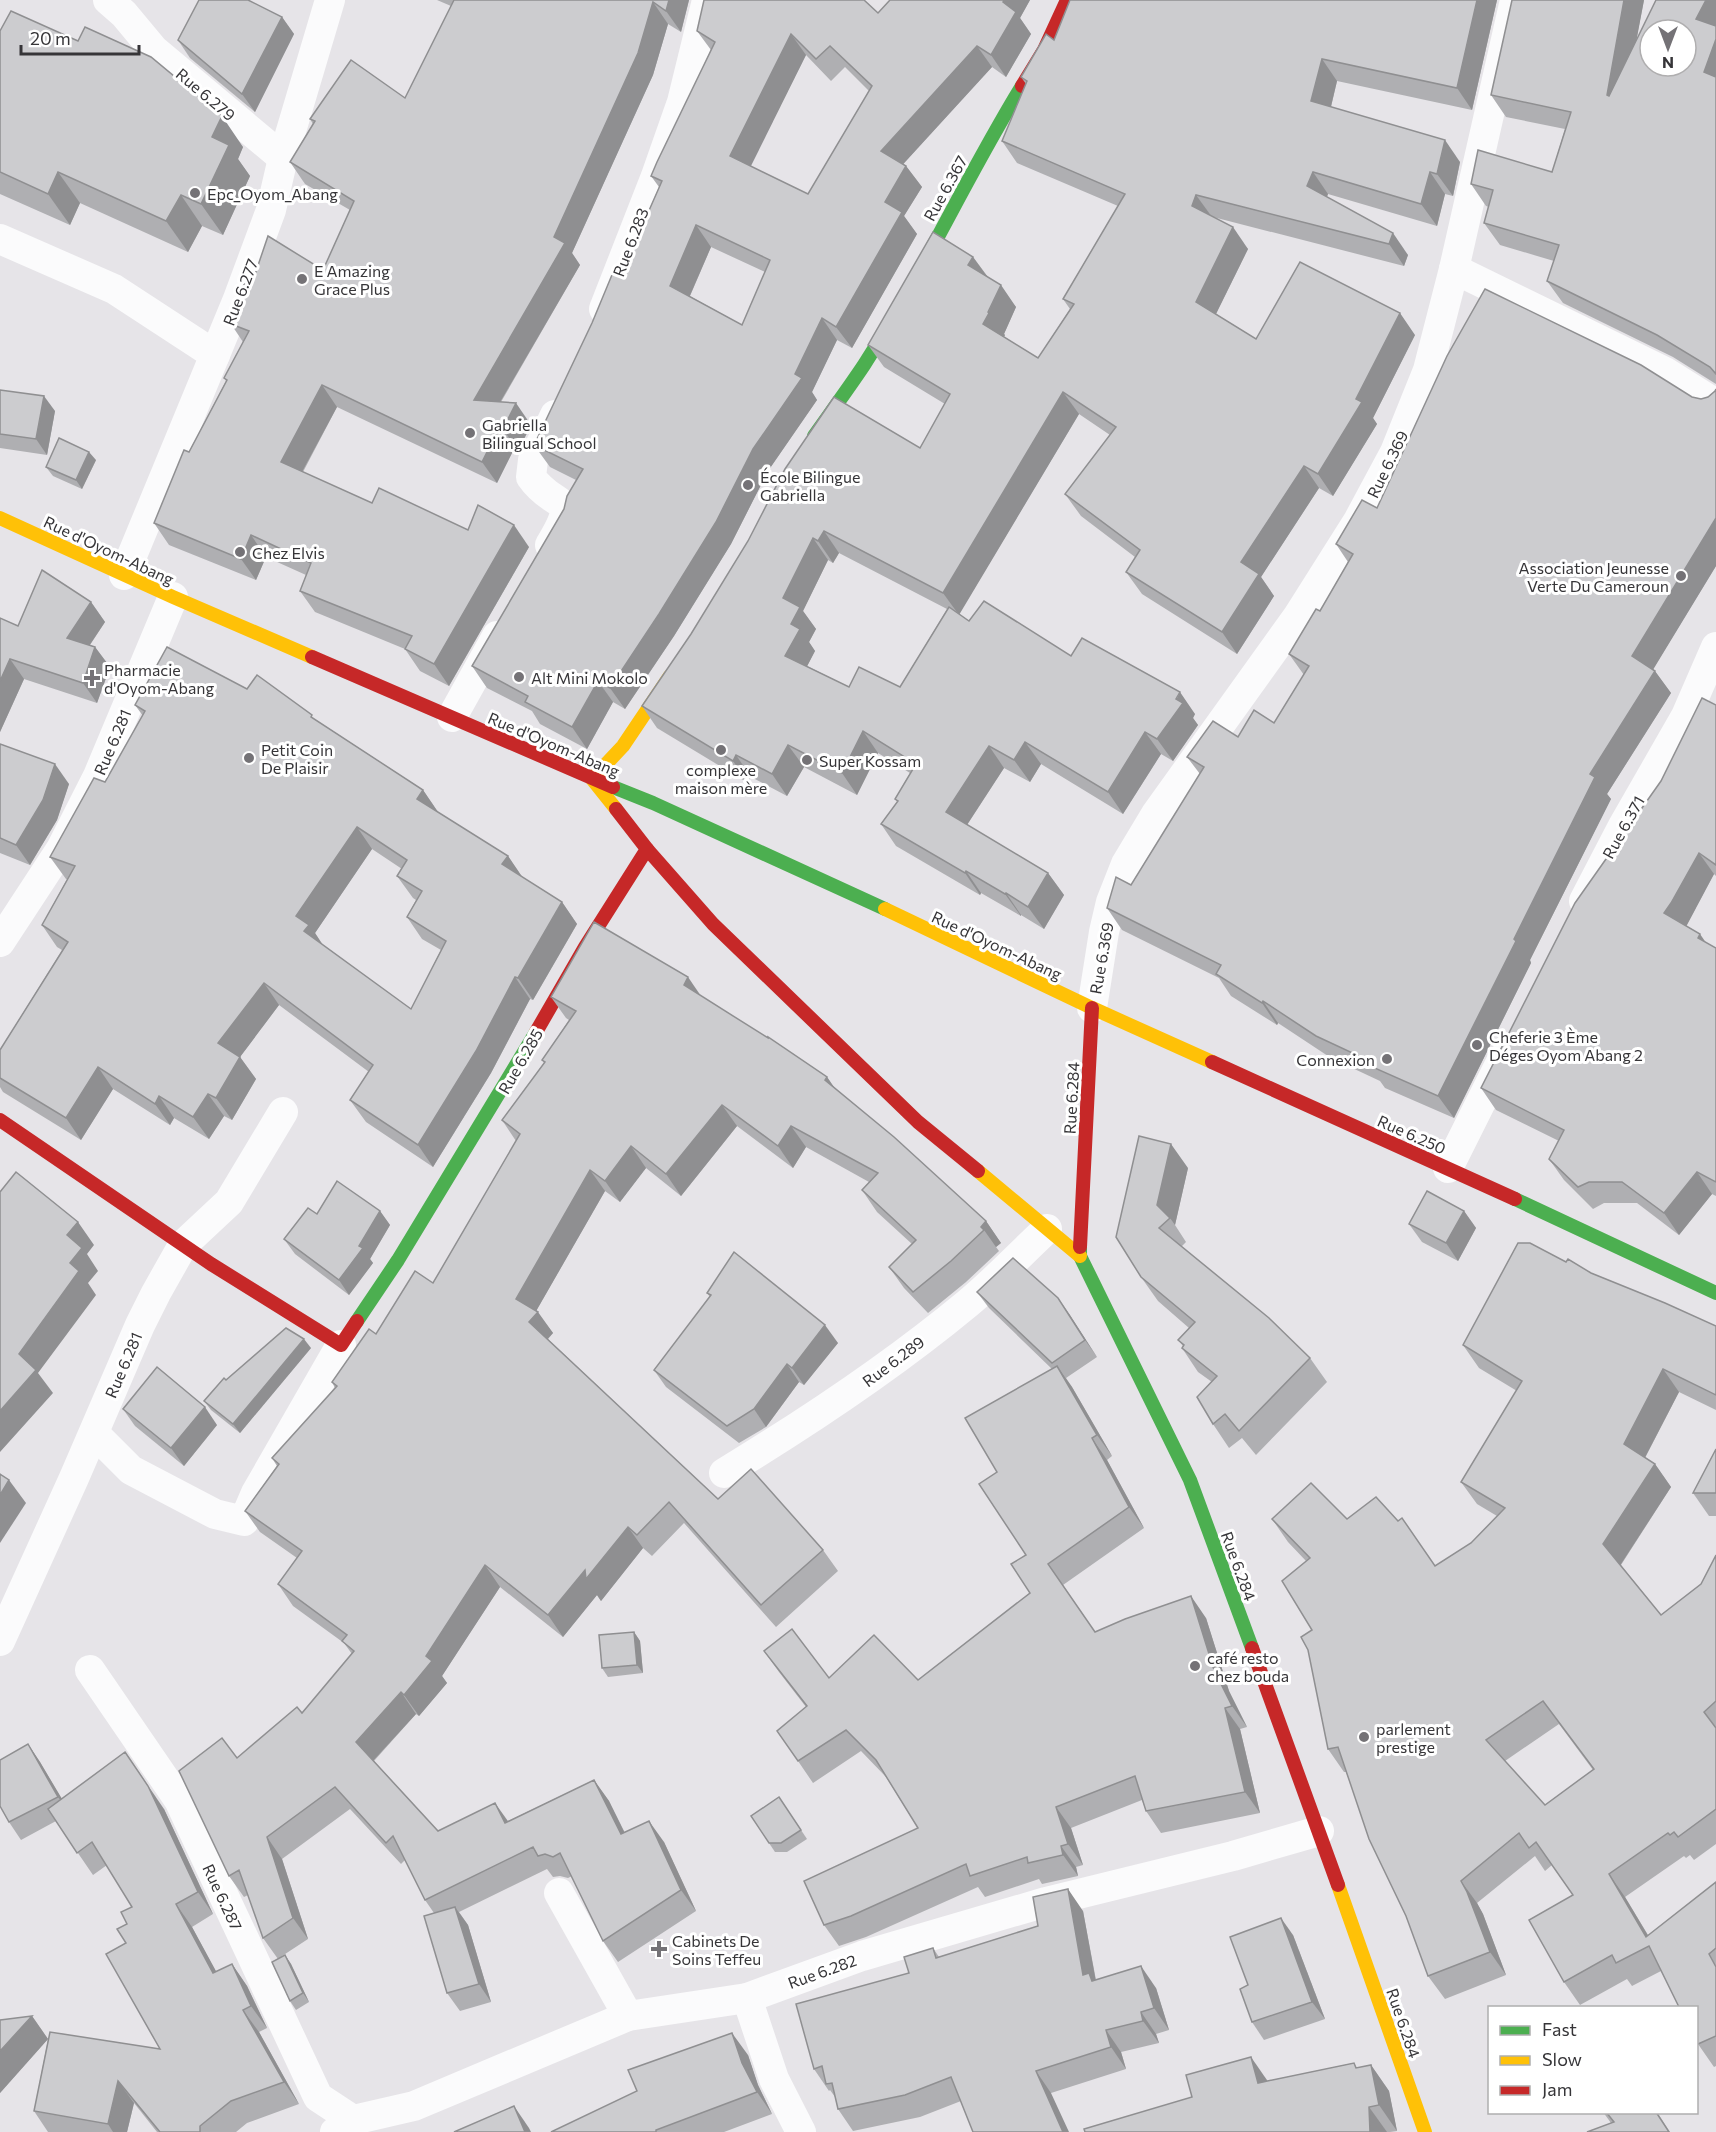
<svg xmlns="http://www.w3.org/2000/svg" width="1716" height="2132" viewBox="0 0 1716 2132" font-family="Commissioner,sans-serif">
  <rect width="100%" height="100%" fill="#e6e4e8"/>
  <g fill="none" stroke-linecap="round" stroke-linejoin="round">
    <g stroke="#fbfbfc" stroke-width="30">
      <polyline points="108,0 124,14 154,50 283,158"/>
      <polyline points="0,239 114,289 215,355"/>
      <polyline points="1454,269 1665,372 1716,404"/>
      <polyline points="604,309 656,176 682,102 707,0"/>
      <path d="M550,545C582,491 555,512 531,477L533,460L555,415"/>
      <polyline points="124,575 238,299 271,210 283,158 330,0"/>
      <polyline points="452,717 497,636"/>
      <polyline points="1584,901 1623,826 1686,716 1716,647"/>
      <polyline points="0,942 61,849 98,776 173,597"/>
      <polyline points="1092,1008 1104,932 1111,902 1126,864 1156,814 1298,616 1358,521 1395,452 1428,370 1454,269 1515,0"/>
      <polyline points="1448,1168 1503,1058"/>
      <polyline points="94,1433 131,1470 215,1514 244,1521 256,1493 341,1345"/>
      <path d="M724,1473C808,1422 891,1367 967,1304C995,1281 1020,1254 1047,1229"/>
      <polyline points="0,1641 74,1478 140,1325 156,1293 183,1245 229,1202 283,1112"/>
      <polyline points="90,1670 179,1800 318,2097 353,2120"/>
      <polyline points="559,1893 628,2016"/>
      <polyline points="747,1998 774,2079 801,2132"/>
      <polyline points="335,2132 353,2120 414,2106 628,2016 747,1998 862,1956 1046,1902 1233,1856 1319,1831"/>
    </g>
    <g stroke="#4caf50" stroke-width="14">
      <path d="M814,436C831,412 848,389 864,365C922,275 966,177 1022,86"/>
      <polyline points="613,787 653,803 885,909"/>
      <polyline points="1515,1199 1716,1293"/>
      <polyline points="1080,1247 1080,1256 1190,1480 1252,1648"/>
      <polyline points="357,1321 398,1260 536,1032"/>
    </g>
    <g stroke="#ffc107" stroke-width="14">
      <polyline points="0,518 173,597 312,657"/>
      <polyline points="616,809 592,779 623,746 670,676"/>
      <polyline points="885,909 1092,1008 1212,1062"/>
      <polyline points="978,1171 1080,1256"/>
      <polyline points="1338,1885 1425,2132"/>
    </g>
    <g stroke="#c62828" stroke-width="14">
      <polyline points="1022,86 1044,50 1067,0"/>
      <polyline points="312,657 613,787"/>
      <polyline points="647,849 713,924 918,1122 978,1171"/>
      <polyline points="536,1032 585,947 647,849 616,809"/>
      <polyline points="1212,1062 1515,1199"/>
      <polyline points="0,1120 211,1264 341,1345 357,1321"/>
      <polyline points="1080,1247 1092,1008"/>
      <polyline points="1252,1648 1338,1885"/>
    </g>
  </g>
  <g fill="#afafb2" fill-rule="evenodd">
    <polygon points="437,0 689,0 681,32 668,24 653,75 572,253 580,265 501,402 531,425 518,451 514,449 497,483 337,407 303,472 372,503 529,547 449,686 420,671 405,649 315,612 300,591 306,575 266,557 256,580 169,545 154,523 189,452 226,381 224,378 243,342 231,324 251,286 323,270 350,210 305,184 290,162 313,124 310,119 405,98 451,6"/>
    <path d="M890,0H1030L1020,18L1031,34L1006,77L992,67L903,164L906,166L922,187L904,216L917,234L852,348L837,340L812,392L817,400L768,471L731,544L674,636L625,709L613,702L587,749L540,724L532,711L487,688L472,666L564,509L576,480L550,467L534,445L621,274L659,187L651,176L711,50L697,31L878,13ZM806,55L831,81L845,67L869,91L808,194L750,166ZM711,247L765,272L742,325L690,296Z"/>
    <path d="M1497,0L1472,110L1337,81L1331,107L1460,162L1453,196L1445,194L1437,226L1328,194L1327,197L1408,255L1404,266L1213,217L1248,249L1216,314L1256,339L1415,335L1373,418L1377,424L1333,496L1319,488L1261,577L1274,596L1237,654L1142,594L1126,572L1135,557L1081,516L1065,494L1110,435L1079,414L959,614L969,621L1071,656L1195,714L1193,718L1198,725L1173,761L1161,754L1123,814L1041,764L1030,782L1004,768L967,825L1048,873L1064,895L1044,929L1021,915V916L981,893L980,895L896,846L881,824L897,802L895,799L910,773L878,753L857,795L804,767L787,796L751,777L748,783L657,728L642,706L691,634L920,448L945,404L884,367L868,345L973,257L988,277L1016,307L1004,334L1005,335L1004,337L1038,358L1070,309L1063,299L1118,206L1017,163L1002,141L1026,84L1021,77L1054,40ZM839,553L947,609L900,687H849L807,666L815,651L809,642L816,629L803,611L828,560L833,563Z"/>
    <polygon points="1644,0 1636,41 1716,0 1716,384 1673,357 1563,303 1547,281 1554,261 1500,245 1484,223 1489,207 1486,206 1471,184 1552,172 1565,129 1506,117 1491,95"/>
    <polygon points="282,17 294,34 255,112 190,58 178,40"/>
    <polygon points="0,31 243,147 238,159 250,176 223,235 202,226 188,252 80,203 70,225 0,194"/>
    <polygon points="1716,389 1716,566 1653,669 1671,693 1607,794 1611,799 1530,960 1531,963 1454,1118 1385,1088 1380,1081 1331,1058 1278,1023 1277,1025 1231,996 1219,978 1122,930 1107,908 1131,885 1200,774 1187,757 1274,723 1304,675 1289,654 1320,611 1348,562 1336,544 1377,508 1692,397 1701,399 1708,397 1715,391"/>
    <polygon points="0,390 55,411 47,455 0,448"/>
    <polygon points="96,460 82,489 53,476 46,467"/>
    <polygon points="91,602 105,622 90,645 95,647 110,667 97,703 24,679 0,732 0,618 18,626"/>
    <path d="M247,689L316,720L423,790L438,812L508,856L522,877L562,902L577,924L533,1000L530,999L491,1073L433,1167L366,1122L350,1100L369,1072L279,1005L240,1057L256,1079L232,1120L224,1116L209,1139L174,1118L170,1125L113,1089L81,1140L3,1092L0,1087V1050L62,950L57,947L42,925L67,879H66L50,857L105,782L143,716L135,705ZM372,849L402,869L397,876L413,898L416,900L407,917L422,939L441,950L411,1009L323,945L315,933Z"/>
    <polygon points="1716,705 1716,876 1714,874 1686,926 1706,943 1716,948 1716,1196 1712,1194 1679,1235 1637,1203 1604,1203 1593,1209 1564,1180 1549,1159 1559,1141 1496,1110 1481,1088"/>
    <polygon points="0,744 69,784 57,820 30,865 0,853"/>
    <polygon points="551,997 702,997 827,1077 834,1087 986,1221 1001,1243 996,1247 999,1251 966,1282 928,1313 904,1288 889,1267 912,1244 877,1212 862,1190 869,1182 806,1147 793,1168 737,1126 681,1196 646,1168 620,1202 605,1191 536,1311 553,1333 548,1339 718,1499 823,1550 838,1571 776,1627 684,1523 652,1556 643,1548 601,1601 597,1595 563,1637 500,1587 442,1676 447,1683 419,1716 416,1714 374,1761 438,1831 508,1821 594,1780 609,1801 625,1833 664,1842 696,1911 618,1962 603,1941 572,1876 568,1878 560,1876 553,1877 547,1869 459,1912 468,1925 491,2002 460,2011 447,1993 434,1913 425,1900 405,1860 401,1864 350,1809 282,1859 308,1939 279,1958 285,1955 291,1964 309,2002 296,2010 290,2001 278,1959 263,1938 248,1895 244,1897 229,1876 237,1758 302,1713 352,1654 344,1643 293,1606 278,1584 297,1558 260,1532 245,1511 277,1466 272,1458 335,1388 332,1382 376,1334 433,1283 516,1141 502,1120 544,1063 542,1060 569,1020 566,1018"/>
    <polygon points="1188,1168 1175,1225 1186,1242 1181,1247 1310,1358 1327,1382 1256,1455 1242,1438 1229,1448 1213,1424 1212,1382 1198,1372 1182,1348 1183,1346 1178,1340 1189,1328 1158,1301 1141,1277 1116,1237"/>
    <polygon points="380,1211 390,1225 370,1259 373,1263 349,1295 295,1254 284,1239 317,1214"/>
    <polygon points="1464,1211 1476,1228 1458,1261 1422,1242 1409,1224"/>
    <path d="M1566,1262L1591,1273L1716,1326V1410L1679,1392L1645,1458L1655,1464L1671,1487L1621,1565L1661,1615L1701,1584L1716,1555V1844L1694,1860L1690,1855L1686,1858L1684,1856L1625,1897L1648,1935L1716,1882V2066L1714,2067L1698,2044L1661,1971L1632,1986L1627,1979L1580,2005L1564,1982L1573,1895L1552,1865L1545,1871L1535,1856L1477,1903L1483,1914L1506,1975L1445,1999L1428,1976L1406,1916L1346,1772H1344L1328,1749L1312,1630L1306,1561L1288,1542L1272,1519H1347L1435,1566L1471,1543L1497,1516L1477,1504L1461,1482L1517,1391L1479,1368L1463,1345ZM1559,1724L1593,1770L1545,1805L1505,1761Z"/>
    <polygon points="977,1292 1058,1298 1097,1357 1066,1378 1072,1387 1112,1456 1107,1460 1144,1528 1063,1585 1095,1632 1206,1618 1229,1691 1247,1727 1240,1729 1260,1813 1161,1833 1146,1811 1142,1800 1071,1828 1083,1865 1076,1867 1078,1876 1042,1884 1039,1879 985,1897 978,1887 866,1937 839,1946 824,1925 918,1828 886,1777 861,1751 813,1783 798,1761 806,1707 779,1672 764,1651 829,1678 918,1680 1030,1593 1026,1555 997,1472 1052,1369 989,1308"/>
    <polygon points="707,1293 838,1343 804,1385 799,1382 766,1427 739,1443 666,1387 654,1370 710,1297"/>
    <polygon points="311,1348 240,1433 211,1410 204,1401 226,1380"/>
    <polygon points="123,1409 217,1425 184,1466 135,1426"/>
    <polygon points="1716,1449 1716,1516 1709,1516 1693,1493"/>
    <polygon points="634,1632 640,1641 643,1673 608,1677 602,1668"/>
    <polygon points="28,1744 40,1762 61,1798 164,1809 213,1914 192,1927 216,1972 232,1964 247,1986 267,2028 259,2032 299,2104 247,2123 236,2132 157,2132 134,2103 127,2132 48,2132 34,2111 48,2039 0,2093 0,2020 32,2016 48,2039 160,2049 126,1943 127,1924 132,1907 107,1865 93,1875 56,1821 21,1840 9,1822"/>
    <polygon points="779,1797 807,1839 787,1852 775,1852 751,1816"/>
    <polygon points="1083,1911 1096,1980 1156,1988 1169,2030 1156,2034 1159,2043 1121,2052 1126,2069 1051,2093 961,2101 920,2117 853,2131 838,2109 835,2097 830,2090 829,2091 814,2069 909,1973 933,1948 939,1957 1038,1926"/>
    <polygon points="1293,1935 1325,2019 1264,2040 1252,2022 1248,1985"/>
    <polygon points="748,2055 758,2085 772,2114 724,2132 551,2132"/>
    <polygon points="1354,2063 1357,2068 1371,2065 1389,2091 1397,2131 1390,2132 1085,2132 1268,2081"/>
    <polygon points="1603,2112 1657,2112 1670,2132 1587,2132 1611,2123"/>
  </g>
  <g fill="#8f8f91">
    <polygon points="669,0 689,0 681,32 666,11"/>
    <polygon points="1004,0 1030,0 1020,18 1031,34 1006,77 991,55"/>
    <polygon points="1477,0 1497,0 1472,110 1457,88"/>
    <polygon points="1624,0 1644,0 1622,117 1607,95"/>
    <polygon points="1706,0 1716,0 1716,33 1696,19"/>
    <polygon points="653,2 668,24 653,75 572,253 580,265 489,421 474,400 554,237"/>
    <polygon points="282,17 294,34 255,112 242,94"/>
    <polygon points="791,34 806,55 745,178 730,156"/>
    <polygon points="1716,39 1716,89 1704,72"/>
    <polygon points="977,46 992,67 896,172 881,151"/>
    <polygon points="1322,59 1337,81 1327,123 1311,101"/>
    <polygon points="222,116 243,147 238,159 250,176 223,235 201,204 212,137"/>
    <polygon points="1445,140 1460,162 1453,196 1437,174"/>
    <polygon points="906,166 922,187 904,216 917,234 852,348 836,327 885,202"/>
    <polygon points="58,172 80,203 70,225 48,194"/>
    <polygon points="1313,172 1328,194 1322,208 1307,186"/>
    <polygon points="1430,172 1445,194 1437,226 1421,204"/>
    <polygon points="181,195 202,226 188,252 166,221"/>
    <polygon points="1196,195 1212,217 1192,206"/>
    <polygon points="696,225 711,247 685,307 670,286"/>
    <polygon points="1233,227 1248,249 1211,324 1196,302"/>
    <polygon points="1393,233 1408,255 1404,266 1389,244"/>
    <polygon points="973,257 989,279 968,265"/>
    <polygon points="1001,285 1016,307 1004,334 1005,335 998,346 983,324"/>
    <polygon points="1400,313 1415,335 1373,418 1377,424 1333,496 1318,474"/>
    <polygon points="822,318 837,340 812,392 817,400 768,471 731,544 674,636 625,709 610,688 795,374"/>
    <polygon points="322,385 337,407 296,483 281,462"/>
    <polygon points="1063,392 1079,414 959,615 943,593"/>
    <polygon points="44,396 55,411 47,455 36,439"/>
    <polygon points="516,403 531,425 518,451 503,429"/>
    <polygon points="499,428 514,449 497,483 482,462"/>
    <polygon points="89,452 96,460 82,489 76,480"/>
    <polygon points="1304,466 1319,488 1261,577 1274,596 1237,654 1222,632 1241,562"/>
    <polygon points="1716,518 1716,566 1648,678 1632,656"/>
    <polygon points="514,525 529,547 449,686 434,664"/>
    <polygon points="824,531 839,553 833,563 818,541"/>
    <polygon points="251,535 266,557 256,580 241,559"/>
    <polygon points="813,538 828,560 803,611 816,629 809,642 815,651 801,678 785,656 791,624 783,598"/>
    <polygon points="91,602 105,622 81,658 67,638"/>
    <polygon points="95,647 110,667 97,703 83,683"/>
    <polygon points="10,659 24,679 0,732 0,681"/>
    <polygon points="1655,671 1671,693 1607,794 1611,799 1530,960 1531,963 1454,1118 1438,1096 1514,939 1590,774"/>
    <polygon points="598,681 613,702 587,749 572,727"/>
    <polygon points="1180,692 1195,714 1193,718 1198,725 1173,761 1157,739"/>
    <polygon points="863,731 878,753 857,795 842,773"/>
    <polygon points="1145,732 1161,754 1123,814 1108,792"/>
    <polygon points="1025,742 1041,764 1030,782 1014,760"/>
    <polygon points="788,745 804,767 787,796 772,774"/>
    <polygon points="989,746 1004,768 961,834 946,812"/>
    <polygon points="736,755 751,777 748,783 733,761"/>
    <polygon points="55,764 69,784 57,820 30,865 16,845"/>
    <polygon points="423,790 438,812 432,821 417,799"/>
    <polygon points="357,827 372,849 315,933 324,947 304,931 296,916"/>
    <polygon points="1699,853 1714,874 1687,925 1679,934 1664,913"/>
    <polygon points="508,856 523,878 502,864"/>
    <polygon points="966,871 981,893 980,895 965,873"/>
    <polygon points="1048,873 1064,895 1044,929 1028,907"/>
    <polygon points="1006,893 1021,915 1021,916 1005,894"/>
    <polygon points="562,902 577,924 533,1000 518,978"/>
    <polygon points="1700,934 1715,956 1698,938"/>
    <polygon points="515,977 530,999 491,1073 433,1167 418,1145"/>
    <polygon points="688,977 703,999 684,985"/>
    <polygon points="264,983 279,1005 234,1065 218,1043"/>
    <polygon points="1263,1001 1278,1023 1277,1025 1262,1003"/>
    <polygon points="240,1057 256,1079 232,1120 216,1098"/>
    <polygon points="98,1067 113,1089 81,1140 66,1118"/>
    <polygon points="827,1077 842,1099 825,1080"/>
    <polygon points="208,1094 224,1116 209,1139 193,1117"/>
    <polygon points="159,1096 174,1118 170,1125 155,1104"/>
    <polygon points="722,1105 737,1126 681,1196 666,1174"/>
    <polygon points="791,1126 806,1147 793,1168 778,1146"/>
    <polygon points="1171,1144 1188,1168 1175,1225 1170,1218 1157,1205"/>
    <polygon points="631,1146 646,1168 620,1202 605,1181"/>
    <polygon points="590,1170 605,1191 531,1320 516,1299"/>
    <polygon points="1697,1172 1712,1194 1679,1235 1664,1213"/>
    <polygon points="380,1211 390,1225 370,1259 373,1263 349,1295 339,1280"/>
    <polygon points="1464,1211 1476,1228 1458,1261 1446,1243"/>
    <polygon points="986,1221 1001,1243 996,1247 984,1230 981,1227"/>
    <polygon points="78,1222 94,1245 87,1254 98,1271 88,1283 96,1295 38,1373 53,1393 0,1452 0,1411 19,1354 70,1263 67,1235"/>
    <polygon points="1058,1298 1070,1315 1097,1357 1085,1340"/>
    <polygon points="538,1312 553,1333 544,1343 529,1322"/>
    <polygon points="825,1325 838,1343 804,1385 792,1368"/>
    <polygon points="304,1339 311,1348 240,1433 233,1424"/>
    <polygon points="787,1364 799,1382 766,1427 754,1409"/>
    <polygon points="1057,1366 1072,1387 1112,1456 1097,1435"/>
    <polygon points="1663,1369 1679,1392 1640,1467 1624,1444"/>
    <polygon points="205,1407 217,1425 184,1466 171,1448"/>
    <polygon points="1092,1438 1107,1460 1144,1528 1129,1507"/>
    <polygon points="1655,1464 1671,1487 1619,1567 1603,1544"/>
    <polygon points="9,1480 26,1503 0,1543 0,1495"/>
    <polygon points="628,1527 643,1548 601,1601 597,1595 563,1637 548,1615 585,1570"/>
    <polygon points="485,1565 500,1587 442,1676 447,1683 419,1716 404,1695 426,1656"/>
    <polygon points="1191,1596 1206,1618 1229,1691 1247,1727 1232,1706 1214,1670"/>
    <polygon points="634,1632 640,1641 643,1673 637,1665"/>
    <polygon points="401,1692 416,1714 371,1763 356,1742"/>
    <polygon points="1225,1708 1240,1729 1260,1813 1245,1792"/>
    <polygon points="28,1744 40,1762 71,1814 58,1797"/>
    <polygon points="125,1752 164,1809 213,1914 198,1892"/>
    <polygon points="594,1780 609,1801 636,1856 621,1834"/>
    <polygon points="495,1803 510,1824 505,1823"/>
    <polygon points="1056,1807 1071,1828 1083,1865 1068,1844"/>
    <polygon points="649,1821 664,1842 696,1911 681,1890"/>
    <polygon points="267,1837 282,1859 308,1939 293,1918"/>
    <polygon points="1061,1846 1076,1867 1078,1876 1063,1855"/>
    <polygon points="1609,1874 1625,1897 1662,1959 1646,1937"/>
    <polygon points="1461,1881 1477,1903 1483,1914 1506,1975 1490,1952"/>
    <polygon points="1068,1889 1083,1911 1096,1982 1105,1994 1083,1975"/>
    <polygon points="176,1904 192,1927 229,1995 213,1973"/>
    <polygon points="455,1907 468,1925 491,2002 479,1984"/>
    <polygon points="1281,1918 1293,1935 1325,2019 1312,2002"/>
    <polygon points="285,1955 291,1964 309,2002 303,1993"/>
    <polygon points="232,1964 247,1986 267,2028 251,2006"/>
    <polygon points="1141,1966 1156,1988 1169,2030 1154,2008"/>
    <polygon points="243,2010 259,2032 299,2104 284,2082"/>
    <polygon points="1141,2012 1156,2034 1159,2043 1143,2021"/>
    <polygon points="32,2016 48,2039 0,2093 0,2051"/>
    <polygon points="1106,2030 1121,2052 1126,2069 1111,2047"/>
    <polygon points="732,2033 748,2055 758,2085 772,2114 757,2092 742,2063"/>
    <polygon points="1251,2057 1269,2083 1258,2083"/>
    <polygon points="1371,2065 1389,2091 1397,2131 1379,2105"/>
    <polygon points="1036,2071 1051,2093 1069,2132 1063,2132"/>
    <polygon points="118,2081 134,2103 127,2132 113,2132 108,2124"/>
    <polygon points="514,2106 529,2128 531,2132 525,2132"/>
    <polygon points="1369,2107 1387,2132 1370,2132"/>
  </g>
  <g fill="#cccccf" stroke="#8f8f91" stroke-width="1.5" fill-rule="evenodd">
    <polygon points="199,0 248,0 282,17 242,94 178,40"/>
    <polygon points="454,0 669,0 666,11 653,2 638,53 554,237 565,243 474,400 516,403 503,429 499,428 482,462 322,385 281,462 372,503 379,488 468,530 478,505 514,525 434,664 405,649 412,636 300,591 311,563 251,535 241,559 154,523 184,450 189,452 227,380 224,378 249,331 231,324 244,284 251,286 268,236 323,270 354,201 290,162 315,121 310,119 351,60 405,98"/>
    <path d="M704,0H864L878,13L890,0H1004L1003,2L1016,12L991,55L977,46L881,151L906,166L885,202L902,212L836,327L822,318L795,374L802,378L753,449L716,522L659,614L610,688L598,681L572,727L525,702L528,696L472,666L564,509L567,496L583,469L534,445L535,443L592,323L614,270L621,274L662,181L651,176L657,162L715,42L697,31ZM791,34L816,59L830,46L872,86L808,194L730,156ZM696,225L770,260L742,325L670,286Z"/>
    <polygon points="1070,0 1477,0 1457,88 1322,59 1311,101 1445,140 1437,174 1430,172 1421,204 1313,172 1307,186 1393,233 1389,244 1196,195 1192,206 1233,227 1196,302 1256,339 1300,262 1400,313 1356,399 1362,402 1318,474 1304,466 1241,562 1259,574 1222,632 1126,572 1140,550 1065,494 1116,427 1063,392 943,593 824,531 818,541 813,538 783,598 800,607 791,624 800,629 785,656 849,687 859,667 900,687 949,607 969,621 984,601 1071,656 1082,638 1180,692 1176,699 1183,703 1157,739 1145,732 1108,792 1025,742 1014,760 989,746 946,812 1048,873 1028,907 1006,893 1005,894 966,871 965,873 881,824 898,801 895,799 916,764 863,731 842,773 788,745 772,774 736,755 733,761 642,706 691,634 748,541 785,469 834,397 920,448 950,394 868,345 933,232 973,257 968,265 1001,285 988,312 989,313 983,324 1038,358 1074,304 1063,299 1125,194 1002,141 1027,81 1021,77 1046,34 1054,40"/>
    <path d="M1512,0H1624L1607,95L1609,96L1656,0H1706L1696,19L1716,26V39L1704,72L1716,77V374L1710,367L1657,335L1547,281L1559,245L1484,223L1493,190L1471,184L1478,150L1552,172L1571,112L1491,95ZM1650,30H1686V66H1650Z"/>
    <polygon points="11,11 78,41 85,27 151,57 222,116 212,137 229,145 201,204 181,195 166,221 58,172 48,194 0,172 0,31"/>
    <polygon points="1485,289 1641,365 1692,397 1701,399 1708,397 1715,391 1716,389 1716,518 1632,656 1655,671 1590,774 1595,777 1514,939 1516,941 1438,1096 1370,1066 1372,1062 1316,1036 1263,1001 1262,1003 1216,974 1221,965 1107,908 1116,877 1131,885 1204,767 1187,757 1213,721 1238,737 1254,710 1274,723 1309,666 1289,654 1316,609 1320,611 1353,554 1336,544 1362,500 1377,508 1447,356"/>
    <polygon points="0,390 44,396 36,439 0,434"/>
    <polygon points="59,438 89,452 76,480 46,467"/>
    <polygon points="42,570 91,602 67,638 95,647 83,683 10,659 0,681 0,618 18,626"/>
    <path d="M167,647L247,689L257,675L312,715L311,717L423,790L417,799L508,856L502,864L562,902L518,978L515,977L476,1051L418,1145L350,1100L373,1065L264,983L218,1043L240,1057L216,1098L208,1094L193,1117L159,1096L155,1104L98,1067L66,1118L0,1078V1050L68,942L42,925L75,866L50,857L94,778L105,782L145,711L135,705ZM357,827L407,860L397,876L422,891L407,917L446,941L411,1009L304,931L309,925L296,916Z"/>
    <polygon points="1702,698 1716,705 1716,865 1699,853 1671,903 1664,913 1700,934 1698,938 1716,948 1716,1182 1697,1172 1664,1213 1622,1182 1589,1182 1578,1187 1549,1159 1564,1130 1481,1088 1575,903 1661,781"/>
    <polygon points="0,744 55,764 43,800 16,845 0,838"/>
    <polygon points="594,922 688,977 684,985 768,1038 768,1037 827,1077 825,1080 894,1137 986,1221 981,1227 984,1230 951,1261 913,1292 889,1267 916,1240 862,1190 878,1173 791,1126 778,1146 722,1105 666,1174 631,1146 605,1181 590,1170 516,1299 538,1312 529,1322 718,1499 751,1469 823,1550 761,1605 669,1502 637,1535 628,1527 586,1579 585,1570 548,1615 485,1565 426,1656 432,1661 404,1695 401,1692 356,1742 438,1831 495,1803 505,1823 594,1780 621,1834 649,1821 681,1890 603,1941 560,1853 553,1857 545,1854 538,1856 533,1847 425,1900 393,1836 386,1843 335,1787 267,1837 293,1918 263,1938 239,1870 229,1876 179,1771 222,1738 237,1758 297,1707 302,1713 354,1651 342,1641 347,1635 278,1584 302,1551 245,1511 279,1464 272,1458 337,1386 332,1382 369,1329 376,1334 415,1271 433,1283 520,1134 502,1120 545,1062 542,1060 576,1011 551,997"/>
    <polygon points="1139,1136 1171,1144 1157,1205 1170,1218 1159,1228 1269,1318 1310,1358 1239,1431 1225,1414 1213,1424 1197,1397 1217,1376 1182,1348 1184,1345 1178,1340 1195,1322 1141,1277 1116,1237"/>
    <polygon points="16,1172 78,1222 67,1235 82,1248 70,1263 79,1271 19,1354 36,1370 0,1411 0,1192"/>
    <polygon points="337,1181 380,1211 359,1246 363,1248 339,1280 284,1239 308,1208 317,1214"/>
    <polygon points="1427,1191 1464,1211 1446,1243 1409,1224"/>
    <path d="M1518,1243H1530L1566,1262L1568,1259L1591,1273L1665,1303L1716,1326V1395L1663,1369L1624,1444L1655,1464L1603,1544L1661,1615L1701,1584L1716,1555V1701L1704,1712L1716,1728V1809L1678,1837L1674,1832L1670,1835L1668,1833L1609,1874L1646,1937L1716,1882V1948L1709,1954L1716,1967V2036L1698,2044L1696,2042V2007H1679L1649,1946L1616,1963L1612,1955L1564,1982L1529,1920L1573,1895L1536,1842L1529,1848L1519,1833L1461,1881L1467,1892L1490,1952L1428,1976L1406,1916L1369,1839L1338,1747L1328,1749L1308,1650L1301,1637L1312,1630L1282,1581L1310,1558L1272,1519L1311,1483L1347,1519L1376,1497L1398,1521L1402,1518L1435,1566L1471,1543L1505,1508L1461,1482L1522,1381L1463,1345ZM1543,1701L1594,1769L1545,1805L1486,1740Z"/>
    <polygon points="734,1252 825,1325 792,1368 787,1364 754,1409 727,1426 654,1370 711,1295 707,1293"/>
    <polygon points="1013,1258 1058,1298 1085,1340 1052,1363 977,1292"/>
    <polygon points="286,1328 304,1339 233,1424 204,1401 224,1378 226,1380"/>
    <polygon points="1057,1366 1097,1435 1092,1438 1129,1507 1048,1564 1095,1632 1125,1619 1191,1596 1214,1670 1232,1706 1225,1708 1245,1792 1146,1811 1135,1776 1056,1807 1068,1844 1061,1846 1063,1855 1028,1863 1027,1857 970,1876 966,1864 851,1916 824,1925 804,1881 918,1828 876,1760 846,1730 798,1761 777,1731 807,1706 764,1651 792,1629 829,1678 874,1635 918,1680 1030,1593 1011,1564 1026,1555 979,1484 997,1472 965,1418"/>
    <polygon points="157,1367 205,1407 171,1448 123,1409"/>
    <polygon points="1716,1449 1716,1493 1693,1493"/>
    <polygon points="0,1474 9,1480 0,1495"/>
    <polygon points="634,1632 637,1665 602,1668 599,1635"/>
    <polygon points="28,1744 58,1797 9,1822 0,1806 0,1760"/>
    <polygon points="125,1752 148,1786 198,1892 176,1904 213,1973 232,1964 251,2006 243,2010 284,2082 231,2101 200,2126 200,2132 160,2132 118,2081 108,2124 34,2111 50,2032 160,2049 106,1954 126,1943 117,1929 127,1924 121,1912 132,1907 92,1842 77,1853 48,1809"/>
    <polygon points="779,1797 801,1830 781,1843 769,1843 751,1816"/>
    <polygon points="1068,1889 1083,1975 1089,1973 1092,1981 1141,1966 1154,2008 1141,2012 1143,2021 1106,2030 1111,2047 1036,2071 1063,2132 973,2132 951,2077 905,2095 838,2109 832,2083 826,2084 822,2066 814,2069 796,2004 909,1973 904,1957 933,1948 936,1958 1038,1926 1033,1897"/>
    <polygon points="455,1907 479,1984 447,1993 424,1916"/>
    <polygon points="1281,1918 1312,2002 1252,2022 1240,1989 1248,1985 1230,1937"/>
    <polygon points="285,1955 303,1993 290,2001 272,1962"/>
    <polygon points="32,2016 0,2051 0,2020"/>
    <polygon points="732,2033 742,2063 757,2092 656,2130 656,2132 551,2132 637,2091 628,2070"/>
    <polygon points="1251,2057 1258,2083 1354,2063 1356,2068 1371,2065 1379,2105 1369,2107 1370,2132 1085,2132 1084,2129 1192,2097 1186,2075"/>
    <polygon points="514,2106 525,2132 454,2132"/>
    <polygon points="1606,2112 1656,2112 1669,2132 1587,2132 1614,2122"/>
  </g>
  <g fill="#747276" stroke="#fff" stroke-width="2">
    <circle cx="195" cy="193" r="6"/>
    <circle cx="302" cy="279" r="6"/>
    <circle cx="470" cy="433" r="6"/>
    <circle cx="748" cy="485" r="6"/>
    <circle cx="240" cy="552" r="6"/>
    <circle cx="1681" cy="576" r="6"/>
    <circle cx="519" cy="677" r="6"/>
    <path d="M89 669h6v6h6v6h-6v6h-6v-6h-6v-6h6z"/>
    <circle cx="721" cy="750" r="6"/>
    <circle cx="249" cy="758" r="6"/>
    <circle cx="807" cy="760" r="6"/>
    <circle cx="1477" cy="1045" r="6"/>
    <circle cx="1387" cy="1059" r="6"/>
    <circle cx="1195" cy="1666" r="6"/>
    <circle cx="1364" cy="1737" r="6"/>
    <path d="M656 1940h6v6h6v6h-6v6h-6v-6h-6v-6h6z"/>
  </g>
  <g text-anchor="middle" dominant-baseline="central" stroke-width="6" stroke-linejoin="round" paint-order="stroke">
    <g font-size="16" fill="#363538" stroke="#fff">
      <text transform="translate(206 94) rotate(40)">Rue 6.279</text>
      <text transform="translate(945 188) rotate(-61)">Rue 6.367</text>
      <text transform="translate(630 242) rotate(-69)">Rue 6.283</text>
      <text transform="translate(240 292) rotate(-69)">Rue 6.277</text>
      <text transform="translate(1387 464) rotate(-64)">Rue 6.369</text>
      <text transform="translate(109 550) rotate(25)">Rue d'Oyom-Abang</text>
      <text transform="translate(112 742) rotate(-67)">Rue 6.281</text>
      <text transform="translate(554 744) rotate(23)">Rue d'Oyom-Abang</text>
      <text transform="translate(1623 827) rotate(-61)">Rue 6.371</text>
      <text transform="translate(997 945) rotate(25)">Rue d'Oyom-Abang</text>
      <text transform="translate(1101 958) rotate(-80)">Rue 6.369</text>
      <text transform="translate(520 1061) rotate(-60)">Rue 6.285</text>
      <text transform="translate(1071 1098) rotate(-87)">Rue 6.284</text>
      <text transform="translate(1412 1134) rotate(24)">Rue 6.250</text>
      <text transform="translate(893 1361) rotate(-37)">Rue 6.289</text>
      <text transform="translate(123 1365) rotate(-67)">Rue 6.281</text>
      <text transform="translate(1239 1566) rotate(70)">Rue 6.284</text>
      <text transform="translate(223 1897) rotate(65)">Rue 6.287</text>
      <text transform="translate(822 1971) rotate(-20)">Rue 6.282</text>
      <text transform="translate(1404 2023) rotate(71)">Rue 6.284</text>
    </g>
    <g font-size="16" fill="#363538" stroke="#fff" text-anchor="start">
      <text x="207" y="193">Epc_Oyom_Abang</text>
      <text x="314" y="270">E Amazing<tspan x="314" dy="18">Grace Plus</tspan></text>
      <text x="482" y="424">Gabriella<tspan x="482" dy="18">Bilingual School</tspan></text>
      <text x="760" y="476">École Bilingue<tspan x="760" dy="18">Gabriella</tspan></text>
      <text x="252" y="552">Chez Elvis</text>
      <text x="1669" y="567" text-anchor="end">Association Jeunesse<tspan x="1669" dy="18">Verte Du Cameroun</tspan></text>
      <text x="104" y="669">Pharmacie<tspan x="104" dy="18">d'Oyom-Abang</tspan></text>
      <text x="531" y="677">Alt Mini Mokolo</text>
      <text x="261" y="749">Petit Coin<tspan x="261" dy="18">De Plaisir</tspan></text>
      <text x="819" y="760">Super Kossam</text>
      <text x="721" y="769" text-anchor="middle">complexe<tspan x="721" dy="18">maison mère</tspan></text>
      <text x="1489" y="1036">Cheferie 3 Ème<tspan x="1489" dy="18">Déges Oyom Abang 2</tspan></text>
      <text x="1375" y="1059" text-anchor="end">Connexion</text>
      <text x="1207" y="1657">café resto<tspan x="1207" dy="18">chez bouda</tspan></text>
      <text x="1376" y="1728">parlement<tspan x="1376" dy="18">prestige</tspan></text>
      <text x="672" y="1940">Cabinets De<tspan x="672" dy="18">Soins Teffeu</tspan></text>
    </g>
  </g>
  <rect x="1488" y="2006" width="210" height="108" fill="#ffffff" stroke="#afaeaf" stroke-width="1.5"/>
  <rect x="1500" y="2026" width="30" height="9" fill="#4caf50" stroke="#afaeaf" stroke-width="1.5"/>
  <text x="1542" y="2036" font-size="18" fill="#363538">Fast</text>
  <rect x="1500" y="2056" width="30" height="9" fill="#ffc107" stroke="#afaeaf" stroke-width="1.5"/>
  <text x="1542" y="2066" font-size="18" fill="#363538">Slow</text>
  <rect x="1500" y="2086" width="30" height="9" fill="#c62828" stroke="#afaeaf" stroke-width="1.5"/>
  <text x="1542" y="2096" font-size="18" fill="#363538">Jam</text>
  <g transform="translate(1668 48) rotate(180)"><circle r="28" fill="#ffffff" stroke="#afaeaf" stroke-width="1.5"/>
  <path d="M0-4.5L10 22L0 15L-10 22Z" fill="#747276"/>
  <text y="-9" font-size="16" font-weight="bold" text-anchor="middle" fill="#363538">N</text>
  </g>
  <path d="M21 45v9h118v-9" fill="none" stroke="#363538" stroke-width="3"/>
  <text x="30" y="45" font-size="18" fill="#363538" stroke="#ffffff" stroke-width="4.5" paint-order="stroke">20 m</text>
</svg>
